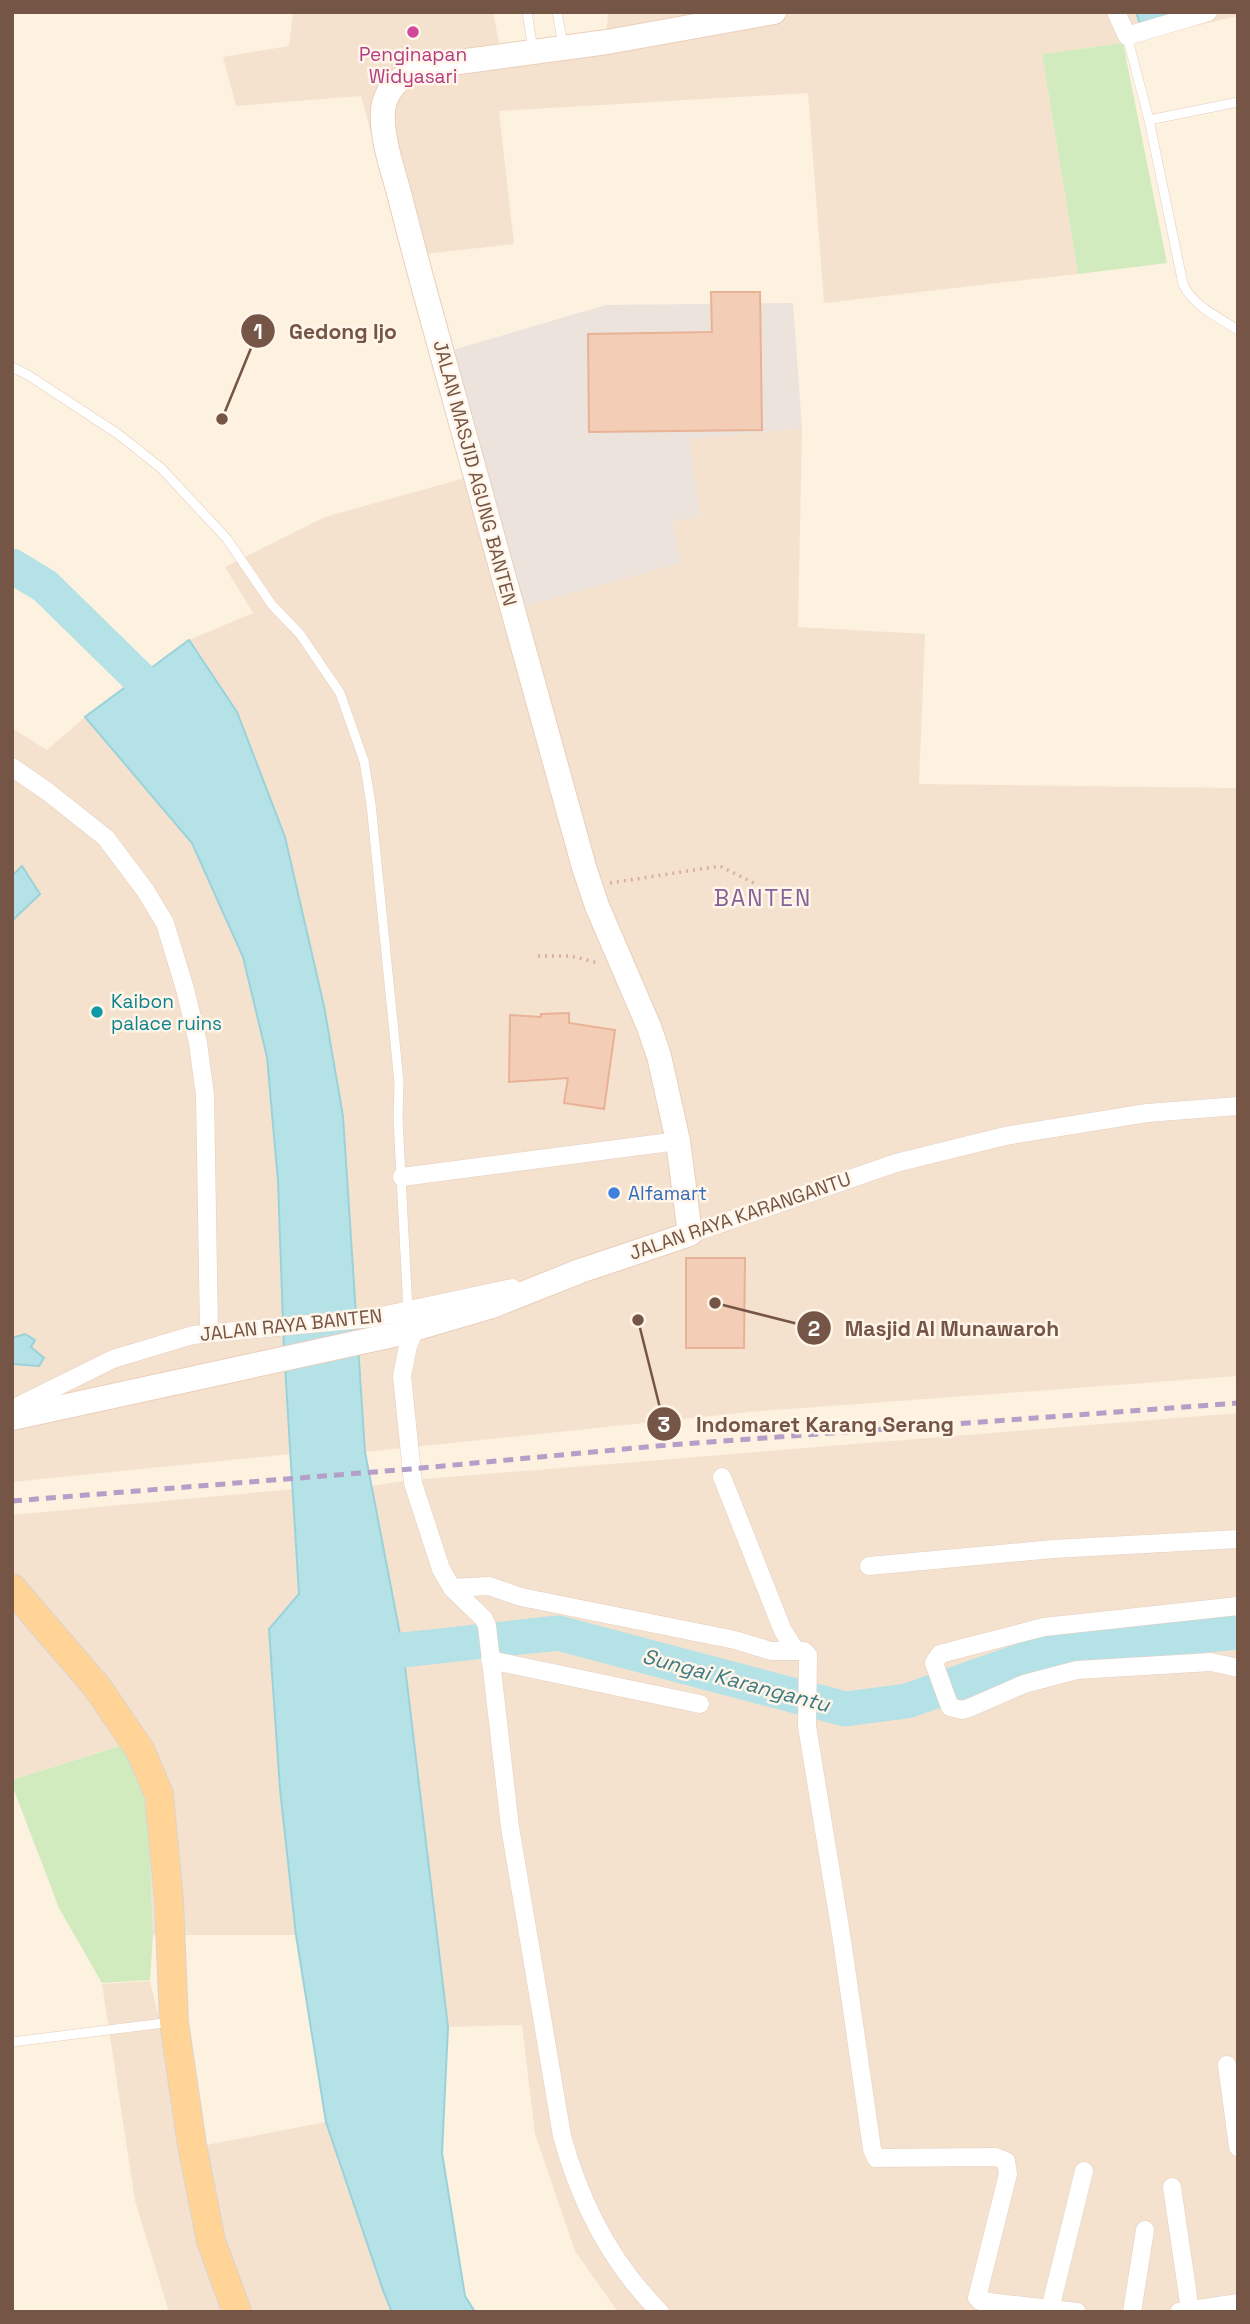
<svg xmlns="http://www.w3.org/2000/svg" width="1250" height="2324" viewBox="0 0 1250 2324" font-family="'Space Grotesk',sans-serif">
  <rect width="100%" height="100%" fill="#fdf1e0"/>
  <g fill="#f5e2ce">
    <polygon points="293,12 493,12 501,54 606,42 608,12 1238,12 1238,16 1123,43 1042,54 1078,274 824,303 808,93 499,111 514,244 405,256 361,96 236,106 223,57 289,46"/>
    <polygon points="802,428 798,627 925,634 919,784 1238,788 1238,1376 750,1412 365,1452 343,1116 324,1006 285,837 237,712 189,640 253,613 225,567 325,517 465,478 681,563 672,522 700,516 689,439"/>
    <polygon points="85,717 192,843 243,957 267,1057 278,1181 291,1454 12,1482 12,728 47,750"/>
    <polygon points="1238,1413 1238,2312 618,2312 575,2251 535,2134 522,2025 448,2027 403,1650 370,1486 412,1480"/>
    <polygon points="293,1489 299,1595 270,1630 280,1789 296,1935 153,1935 147,1785 125,1744 12,1780 12,1515"/>
    <polygon points="150,1981 190,2148 326,2122 384,2293 392,2312 169,2312 135,2201 102,1984"/>
  </g>
  <polygon fill="#ece3dc" points="793,303 802,428 689,439 700,516 672,522 681,563 500,613 432,356 606,305"/>
  <g fill="#d2ebbe">
    <polygon points="1123,43 1167,263 1078,274 1042,54"/>
    <polygon points="126,1744 147,1785 153,1935 150,1980 102,1983 59,1908 12,1785 12,1780"/>
  </g>
  <g fill="#b4e2e7" stroke="#9ad2da" stroke-width="2">
    <polygon points="1136,12 1178,12 1140,24"/>
    <polygon points="189,640 237,712 285,837 324,1006 343,1116 365,1452 403,1650 448,2027 442,2153 465,2296 475,2312 392,2312 384,2293 326,2122 296,1935 280,1789 269,1629 299,1594 284,1350 278,1181 267,1057 243,957 192,843 85,717"/>
    <polygon points="22,866 40,894 12,921 12,876"/>
    <polygon points="25,1334 35,1340 31,1347 44,1358 39,1366 12,1364 12,1338"/>
  </g>
  <g fill="none" stroke-linecap="round" stroke-linejoin="round">
    <g stroke="#b4e2e7" stroke-width="35">
      <polyline points="12,566 45,586 139,678 165,717"/>
      <polyline points="357,1655 558,1633 845,1709 907,1701 1054,1649 1238,1632"/>
    </g>
  </g>
  <g fill="#f4cdb6" stroke="#e8b296" stroke-width="2">
    <polygon points="711,292 760,292 762,430 589,432 588,334 712,332"/>
    <polygon points="569,1013 569,1023 615,1030 604,1109 564,1103 568,1078 509,1082 510,1015 541,1017 541,1014"/>
    <polygon points="686,1258 745,1258 744,1348 686,1348"/>
  </g>
  <g fill="none" stroke-linecap="round" stroke-linejoin="round">
    <g stroke="#e4cebf" stroke-width="10">
      <g id="lane">
        <polyline points="527,12 533,50"/>
        <polyline points="557,12 563,45"/>
        <path d="M1127,36L1149,120L1183,284C1193,306 1218,317 1238,330"/>
        <polyline points="1149,120 1238,102"/>
        <polyline points="12,367 28,375 118,434 161,468 227,539 272,605 300,634 340,693 364,761 371,804 399,1082 398,1119 408,1311"/>
        <polyline points="12,2042 172,2022"/>
      </g>
    </g>
    <g stroke="#e4cebf" stroke-width="19">
      <g id="street">
        <polyline points="1116,12 1127,36 1208,12"/>
        <polyline points="12,767 48,792 106,838 145,890 165,923 185,989 198,1043 205,1095 209,1332"/>
        <polyline points="402,1177 678,1141"/>
        <polyline points="690,1234 896,1163 1005,1136 1147,1113 1238,1106"/>
        <path d="M415,1329L408,1346L402,1376L413,1483L441,1569L452,1588L484,1619L487,1626L510,1827L562,2136C580,2202 611,2263 660,2312"/>
        <polyline points="12,1409 113,1359 193,1335 372,1318 512,1288"/>
        <polyline points="722,1477 783,1631 796,1651 804,1651 808,1655 807,1726 842,1940 872,2149 876,2158 996,2157 1006,2161 1008,2174 977,2298 980,2301 1077,2312"/>
        <polyline points="869,1566 1053,1549 1238,1539"/>
        <polyline points="452,1588 489,1586 521,1597 735,1640 771,1651 796,1651"/>
        <polyline points="1238,1606 1044,1627 940,1654 934,1663 950,1707 962,1710 969,1708 1024,1684 1077,1670 1211,1662 1238,1668"/>
        <polyline points="490,1660 700,1704"/>
        <polyline points="1227,2065 1238,2147"/>
        <polyline points="1172,2187 1190,2310"/>
        <polyline points="1050,2309 1084,2171"/>
        <polyline points="1132,2312 1145,2230"/>
        <polyline points="1179,2312 1238,2303"/>
      </g>
    </g>
    <g stroke="#e9cfbb" stroke-width="26">
      <path id="secondary" d="M12,1418L393,1335L492,1306L580,1271L690,1234L678,1141L659,1056L649,1027L597,906L584,867C534,685 484,503 433,321C421,278 410,236 399,193C392,167 381,137 383,110C386,84 406,73 429,66L607,42L774,12"/>
    </g>
    <g stroke="#dbd3cf" stroke-width="30">
      <polyline id="primary" points="12,1588 97,1687 140,1750 159,1794 169,1902 174,2022 192,2145 211,2241 237,2312"/>
    </g>
    <g stroke="#d9b09a" stroke-width="3.5" stroke-dasharray="2 5" stroke-linecap="butt">
      <polyline points="610,883 720,866 754,883"/>
      <polyline points="538,956 571,956 598,963"/>
    </g>
    <use href="#lane" stroke="#fff" stroke-width="9"/>
    <use href="#street" stroke="#fff" stroke-width="18"/>
    <use href="#secondary" stroke="#fff" stroke-width="24"/>
    <use href="#primary" stroke="#ffd496" stroke-width="28"/>
    <polyline stroke="#b39fc7" stroke-width="5" stroke-dasharray="10 7" stroke-linecap="butt" points="12,1501 411,1469 657,1446 1238,1403"/>
  </g>
  <circle fill="#d1479c" stroke="#fff5e8" stroke-width="2.5" cx="413" cy="32" r="7"/>
  <circle fill="#0f9aa8" stroke="#fff5e8" stroke-width="2.5" cx="97" cy="1012" r="7"/>
  <circle fill="#3f7fe0" stroke="#fff5e8" stroke-width="2.5" cx="614" cy="1193" r="7"/>
  <g text-anchor="middle" dominant-baseline="central" stroke-width="5" stroke-linejoin="round" paint-order="stroke">
    <g font-size="19" fill="#b23c85" stroke="#fff5e8">
      <text x="413" y="54">Penginapan<tspan x="413" dy="22">Widyasari</tspan></text>
    </g>
    <g font-size="19" fill="#755546" stroke="#fff5e8">
      <text transform="translate(475 473) rotate(75)">JALAN MASJID AGUNG BANTEN</text>
      <text transform="translate(740 1216) rotate(-19)">JALAN RAYA KARANGANTU</text>
      <text transform="translate(291 1325) rotate(-6)">JALAN RAYA BANTEN</text>
    </g>
    <g font-size="19" fill="#0d838f" stroke="#fff5e8" text-anchor="start">
      <text x="111" y="1001">Kaibon<tspan x="111" dy="22">palace ruins</tspan></text>
    </g>
    <g font-size="19" fill="#366cbe" stroke="#fff5e8" text-anchor="start">
      <text x="628" y="1193">Alfamart</text>
    </g>
    <g font-size="21" font-style="italic" fill="#3c7a83" stroke="#fff5e8">
      <text transform="translate(736 1680) rotate(15)">Sungai Karangantu</text>
    </g>
    <g font-size="23" letter-spacing="2" fill="#846199" stroke="#fff5e8">
      <text x="763" y="898">BANTEN</text>
    </g>
  </g>
  <path fill="none" stroke="#755546" stroke-width="2.5" d="M222 419L258 331M715 1303L814 1328M638 1320L664 1424"/>
  <g fill="#755546" stroke="#fff5e8" stroke-width="2.5">
    <circle cx="222" cy="419" r="7"/>
    <circle cx="715" cy="1303" r="7"/>
    <circle cx="638" cy="1320" r="7"/>
    <circle cx="258" cy="331" r="18"/>
    <circle cx="814" cy="1328" r="18"/>
    <circle cx="664" cy="1424" r="18"/>
  </g>
  <g font-size="21" text-anchor="middle" font-weight="bold" fill="#fff">
    <text x="258" y="339">1</text>
    <text x="814" y="1336">2</text>
    <text x="664" y="1432">3</text>
  </g>
  <g font-size="21" text-anchor="middle" font-weight="bold" fill="#755546" stroke="#fff5e8" stroke-width="5" stroke-linejoin="round" paint-order="stroke">
    <text x="343" y="339">Gedong Ijo</text>
    <text x="952" y="1336">Masjid Al Munawaroh</text>
    <text x="825" y="1432">Indomaret Karang Serang</text>
  </g>
  <rect width="1250" height="2324" fill="none" stroke="#755546" stroke-width="28"/>
</svg>
